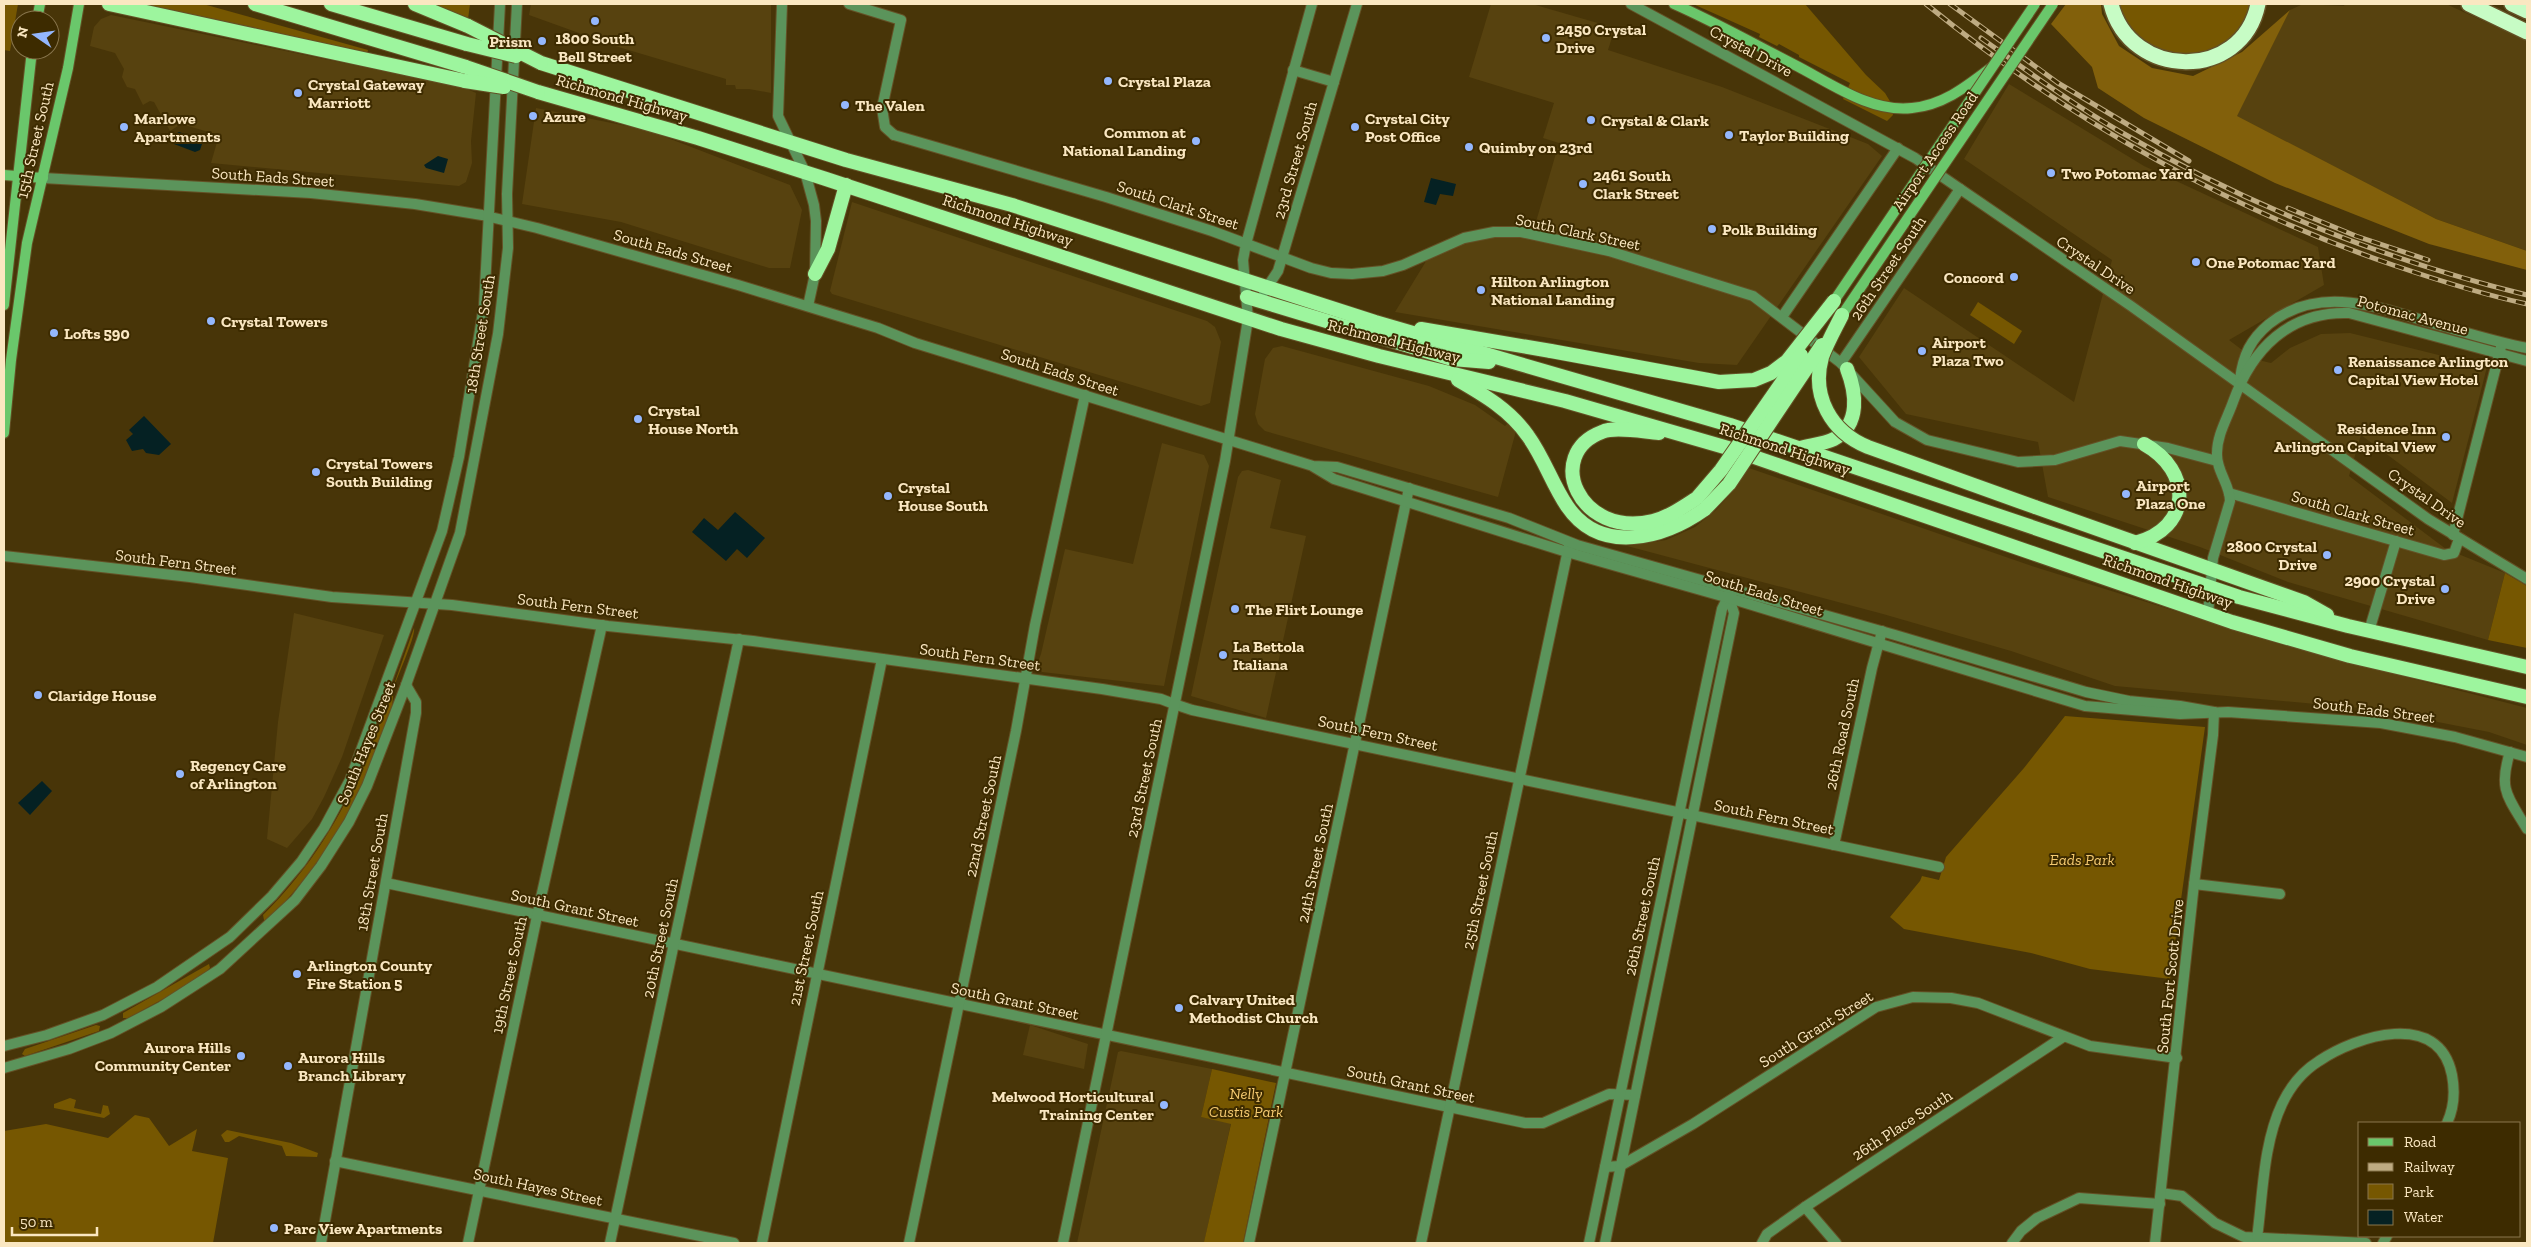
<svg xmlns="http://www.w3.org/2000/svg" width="2531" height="1247" viewBox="0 0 2531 1247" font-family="'Zilla Slab',serif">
  <rect width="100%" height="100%" fill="#483508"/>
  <g fill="#57420f">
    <polygon points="531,4 771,4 771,93 749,89 736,89 735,85 726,85 726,79 615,46 529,15"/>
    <polygon points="1491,4 1532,4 1615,28 1608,50 1722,87 1868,144 1882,156 1737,365 1699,363 1395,312 1428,258 1461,244 1510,231 1533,232 1559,143 1543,138 1554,103 1469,77"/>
    <polygon points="2303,4 2344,6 2345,4 2446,4 2527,41 2527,251 2436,219 2236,116 2290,10"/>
    <polygon points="111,15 465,88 476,93 471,141 472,163 466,182 459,186 211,163 219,135 181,124 170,131 154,102 150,101 143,105 135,89 127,87 122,77 124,69 115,53 90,46 94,27 101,19"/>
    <polygon points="2009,84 2144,166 2318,247 2324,285 2229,340 2254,359 2271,363 2290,348 2321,334 2350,333 2487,367 2452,503 2361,435 2349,476 2446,549 2505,573 2488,640 2288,582 2200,547 2048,497 2038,442 1906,414 1859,357 1904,288 2074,402 2112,260 1964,159"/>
    <polygon points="536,108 647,130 790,185 802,210 790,268 769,268 621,222 522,204"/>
    <polygon points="852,202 1207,321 1215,327 1221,342 1210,403 1201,406 832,294 830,291"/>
    <polygon points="1282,346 1429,386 1475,405 1505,426 1508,423 1516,431 1498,497 1265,431 1258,424 1255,414 1265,359 1273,348"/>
    <polygon points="1162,443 1204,455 1209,466 1164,686 1042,672 1038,667 1038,662 1041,654 1065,549 1133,564"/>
    <polygon points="1749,468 2035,567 2293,648 2527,708 2527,745 2489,732 2371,709 2115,686 2011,651 1883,614 1627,546 1666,540 1695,527 1716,510 1733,491"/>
    <polygon points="1248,470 1281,480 1270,528 1306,536 1266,718 1191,696 1238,477 1242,471"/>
    <polygon points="294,613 384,635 342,757 324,797 312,819 287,848 267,839 278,722"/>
    <polygon points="1030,1025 1088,1044 1084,1069 1023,1055"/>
    <polygon points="1121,1051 1212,1069 1201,1117 1231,1123 1204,1243 1077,1243 1118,1052"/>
  </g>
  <g fill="#765701">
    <polygon points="4,4 18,4 10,51 4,50"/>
    <polygon points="133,4 203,4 368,50 367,54"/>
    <polygon points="431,4 470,4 468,19"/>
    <polygon points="1693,4 1805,4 1866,75 1885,93 1891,103 1893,115 1887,121 1843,99 1850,83 1799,57 1799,55 1779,44 1777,46 1759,37 1760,34"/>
    <polygon points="2118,4 2252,4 2251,11 2232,39 2200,55 2165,55 2136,37 2119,11"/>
    <polygon points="1978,302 2022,331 2014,344 1970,315"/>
    <polygon points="2505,573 2527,586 2527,648 2488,640"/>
    <path d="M414,628C416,635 399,673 395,684C392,692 394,701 391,710C366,790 326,862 267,921L264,920L263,915C349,830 375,737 414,628Z"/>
    <polygon points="2065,716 2205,727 2170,979 2090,969 2031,953 1904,929 1890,917 1920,881 1922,876 1939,880 1946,857 2024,768"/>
    <polygon points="209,964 210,968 207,971 176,992 128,1018 123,1018 123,1013"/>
    <polygon points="96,1025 100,1026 99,1031 25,1056 22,1054 25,1049"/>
    <polygon points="1212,1069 1276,1083 1243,1243 1158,1243 1204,1242 1231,1124 1201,1117"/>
    <polygon points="70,1098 76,1100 74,1108 101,1114 103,1105 108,1106 110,1114 104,1118 54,1108 54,1104"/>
    <polygon points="135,1115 149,1118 169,1146 197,1129 192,1151 228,1158 213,1243 4,1243 4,1131 46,1124 108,1138"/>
    <polygon points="227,1130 291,1143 318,1153 317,1157 286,1156 282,1146 239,1136 229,1142 225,1142 221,1135"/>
  </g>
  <polygon fill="#82600b" points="2066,4 2101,4 2102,14 2119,46 2152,68 2193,76 2242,52 2290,10 2237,116 2436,219 2527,251 2527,270 2429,244 2275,183 2144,118 2098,88 2092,67 2051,24"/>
  <g fill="#052123">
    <polygon points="179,132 200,139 202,144 200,150 195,152 174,144 172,136"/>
    <polygon points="438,156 448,159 444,173 426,168 424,165"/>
    <polygon points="1431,178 1456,184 1453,196 1440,194 1436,205 1424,202"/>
    <polygon points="144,416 171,444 159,455 146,453 143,449 132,451 126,440 133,434 129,430"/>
    <polygon points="735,512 765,538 747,558 737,549 726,561 692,532 704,518 718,530"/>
    <polygon points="42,781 52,791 30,815 18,803"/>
  </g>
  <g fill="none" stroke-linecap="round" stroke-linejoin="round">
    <g stroke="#645126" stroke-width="12">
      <g id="minor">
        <polyline points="849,4 901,20 882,108 885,127 894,135"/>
        <polyline points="1782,317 1898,148"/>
        <polyline points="1841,363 1960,189"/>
        <polyline points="2229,493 2444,555 2454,553 2459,539"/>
        <polyline points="2453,535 2502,343"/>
        <polyline points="2369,631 2396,541"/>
        <polyline points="1174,704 1192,710 1939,867"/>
        <path d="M2510,752C2498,790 2508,797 2527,829"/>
        <polyline points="1834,845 1872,668 1882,631"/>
        <polyline points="386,883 1525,1123 1543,1123 1609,1094 1635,1095"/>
        <polyline points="2194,884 2280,894"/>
        <polyline points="335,1161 734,1243"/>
        <polyline points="1605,1167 1620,1166 1693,1124 1876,1007 1913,997 1951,998 1978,1003 2090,1046 2177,1058"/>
        <polyline points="2161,1193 2182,1196 2215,1223 2244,1237 2366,1243"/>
        <polyline points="1805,1207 1836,1243"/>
        <path d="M2257,1238C2263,1194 2263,1144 2282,1104C2290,1087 2303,1071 2319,1061C2356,1036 2439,1009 2452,1075C2455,1091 2454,1108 2447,1123"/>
        <polyline points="321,1243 416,713 416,702 406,685"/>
        <polyline points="468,1243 540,902 602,625"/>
        <polyline points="610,1243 739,639"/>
        <polyline points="762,1243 882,659"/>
        <polyline points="909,1243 1016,731 1035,625 1085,395"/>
        <polyline points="1249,1243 1409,488"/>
        <polyline points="1421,1243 1569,545"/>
        <polyline points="1589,1243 1722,609 1731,591"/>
        <polyline points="1605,1243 1733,618 1734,613 1729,598"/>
        <polyline points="1762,1243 1767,1234 1805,1207 2063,1037"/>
        <polyline points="2012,1243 2021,1231 2037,1218 2079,1198 2160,1204"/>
        <polyline points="2383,1243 2387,1236"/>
      </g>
    </g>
    <g stroke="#645126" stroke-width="12">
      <g id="tertiary">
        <polyline points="782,4 778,116 805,172 814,205 816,221 815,274 808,306"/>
        <polyline points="1631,4 1915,158 2131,306 2428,519 2527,579"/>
        <polyline points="1293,70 1334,82"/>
        <polyline points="894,135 1106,197 1212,231 1311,268 1331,273 1352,274 1383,271 1403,265 1464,238 1494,232 1521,232 1609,251 1753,296 1841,363 1895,422 1927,440 2018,462 2055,460 2120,441 2168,448 2217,461"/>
        <polyline points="43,178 311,193 415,204 482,215 537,228 738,285 878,328 915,343 1313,466 1337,467 1509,518 1577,545 1895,635 2086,692 2129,701 2180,706 2214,712"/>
        <polyline points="1264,292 1278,271 1357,4"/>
        <path d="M2240,379C2243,355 2251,339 2269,324C2319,284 2378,307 2432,323C2464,332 2495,342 2527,348"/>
        <polyline points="1314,467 1334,479 1567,552 1729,598 2085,706 2180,714 2228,712 2381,723 2455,737 2527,757"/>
        <polyline points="4,556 190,577 332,597 452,605 608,626 753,641 1102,689 1161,699 1174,704"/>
        <path d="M2208,614L2213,558L2230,501C2230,484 2216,471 2217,453C2217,435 2227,419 2233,402C2252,349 2289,311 2349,313L2527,361"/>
        <polyline points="4,1046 47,1035 103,1015 157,987 230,937 272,896 301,862 324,828 350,780 442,531 459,457 484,306 500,4"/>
        <polyline points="4,1068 69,1049 111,1033 161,1007 220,969 295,900 321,866 349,822 367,786 406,685 460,533 498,334 508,248 507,194 517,4"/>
        <polyline points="1063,1243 1225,461 1248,319 1243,260 1246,244 1312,4"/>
        <polyline points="2155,1243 2194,884 2213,735 2214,712"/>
      </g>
    </g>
    <g stroke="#645126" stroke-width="12">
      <g id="secondary">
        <path d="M1674,4C1715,22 1754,44 1793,64C1829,82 1870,113 1912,108C1944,105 1967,86 1992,67"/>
        <polyline points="37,20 40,4"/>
        <polyline points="4,175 43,178"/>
        <polyline points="4,305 32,50"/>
        <polyline points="4,433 11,360 27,243 68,68 79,4"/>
      </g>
    </g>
    <g stroke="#645126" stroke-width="16">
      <g id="trunk">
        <polyline points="109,4 465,81"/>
        <polyline points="255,4 466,67"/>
        <polyline points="331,4 467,44"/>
        <polyline points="415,4 468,26"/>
        <polyline points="541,63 846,160 1012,205 1375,322 1730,425 2239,597 2348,626 2527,667"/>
        <polyline points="538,92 698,138 826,179 1281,329 1379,356 1565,401 1728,448 2232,622 2350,656 2527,697"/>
        <polyline points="815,274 828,249 846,185"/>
        <polyline points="1247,297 1452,359 1489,362"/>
        <polyline points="1421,329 1551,351"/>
        <path d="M1458,380C1484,395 1510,410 1528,436C1544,458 1552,484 1567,506C1601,556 1664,538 1705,509"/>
        <path d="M1659,433C1644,432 1615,426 1602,432C1543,454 1579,539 1653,521C1669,517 1683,507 1697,498"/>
        <path d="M1800,448C1811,445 1824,444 1834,439C1861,424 1856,392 1847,369"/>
        <polyline points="2035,507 2304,602 2327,615"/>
        <path d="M2135,543C2192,528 2193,471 2144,444"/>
      </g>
    </g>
    <g stroke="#645126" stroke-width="18">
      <g id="motorway">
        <path d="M2111,4C2130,80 2242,82 2258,4"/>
        <polyline points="2469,4 2527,32"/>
        <polyline points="2512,4 2527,11"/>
      </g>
    </g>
    <use href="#minor" stroke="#5b945b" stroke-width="10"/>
    <use href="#tertiary" stroke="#5b945b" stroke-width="10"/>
    <use href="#secondary" stroke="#6ac76b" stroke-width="10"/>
    <use href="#trunk" stroke="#9df59e" stroke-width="14"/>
    <use href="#motorway" stroke="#c7fcc5" stroke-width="15"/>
    <g stroke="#beab82" stroke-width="5">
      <g id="rail">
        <path d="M1926,4C2066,118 2222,206 2393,265C2437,280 2481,294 2527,304"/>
        <polyline points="1950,4 2058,83 2189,161"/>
        <path d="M1981,38C2026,70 2071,103 2119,131C2247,205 2384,260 2527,295"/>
        <polyline points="2288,208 2356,236 2428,260"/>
      </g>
    </g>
    <use href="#rail" stroke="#3d2b00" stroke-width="3" stroke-dasharray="9" stroke-linecap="butt"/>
    <g stroke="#645126" stroke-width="12" stroke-linecap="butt">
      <g id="secondary-bridge">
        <polyline points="1834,301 2035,4"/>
        <polyline points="1842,315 2053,4"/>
      </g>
    </g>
    <g stroke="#645126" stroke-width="16" stroke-linecap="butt">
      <g id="trunk-bridge">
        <polyline points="468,26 541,63"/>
        <polyline points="467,44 516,56"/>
        <polyline points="466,67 538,92"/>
        <polyline points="465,81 504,87"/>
        <path d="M1842,315C1835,329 1827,343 1822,357C1811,396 1831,432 1868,447L2035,507"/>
        <polyline points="1551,351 1719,382 1754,380 1771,373 1787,361 1834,301"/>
        <polyline points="1697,498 1721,470 1801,355"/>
        <polyline points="1705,509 1729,484 1822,345"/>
      </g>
    </g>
    <use href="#secondary-bridge" stroke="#6ac76b" stroke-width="10"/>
    <use href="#trunk-bridge" stroke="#9df59e" stroke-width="14"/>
  </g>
  <g fill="#94b7fd" stroke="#3d2b00" stroke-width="2">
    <circle cx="595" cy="21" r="5"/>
    <circle cx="1546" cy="38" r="5"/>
    <circle cx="542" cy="41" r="5"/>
    <circle cx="1108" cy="81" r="5"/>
    <circle cx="298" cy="93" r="5"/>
    <circle cx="845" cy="105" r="5"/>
    <circle cx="533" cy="116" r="5"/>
    <circle cx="1591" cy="120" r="5"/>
    <circle cx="124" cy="127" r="5"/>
    <circle cx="1355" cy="127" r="5"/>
    <circle cx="1729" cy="135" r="5"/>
    <circle cx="1196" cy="141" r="5"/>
    <circle cx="1469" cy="147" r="5"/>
    <circle cx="2051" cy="173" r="5"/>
    <circle cx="1583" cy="184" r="5"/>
    <circle cx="1712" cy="229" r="5"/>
    <circle cx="2196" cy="262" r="5"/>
    <circle cx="2014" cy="277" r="5"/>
    <circle cx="1481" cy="290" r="5"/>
    <circle cx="211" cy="321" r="5"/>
    <circle cx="54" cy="333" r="5"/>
    <circle cx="1922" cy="351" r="5"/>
    <circle cx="2338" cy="370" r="5"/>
    <circle cx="638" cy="419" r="5"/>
    <circle cx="2446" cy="437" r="5"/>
    <circle cx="316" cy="472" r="5"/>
    <circle cx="2126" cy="494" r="5"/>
    <circle cx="888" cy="496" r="5"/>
    <circle cx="2327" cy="555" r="5"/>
    <circle cx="2445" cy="589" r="5"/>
    <circle cx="1235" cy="609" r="5"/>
    <circle cx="1223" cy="655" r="5"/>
    <circle cx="38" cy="695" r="5"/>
    <circle cx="180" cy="774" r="5"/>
    <circle cx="297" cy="974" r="5"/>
    <circle cx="1179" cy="1008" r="5"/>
    <circle cx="241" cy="1056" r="5"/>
    <circle cx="288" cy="1066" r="5"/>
    <circle cx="1164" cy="1105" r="5"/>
    <circle cx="274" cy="1228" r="5"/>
  </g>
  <g text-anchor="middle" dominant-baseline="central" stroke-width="4" stroke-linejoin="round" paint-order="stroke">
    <g font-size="16" font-weight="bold" fill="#fae7c1" stroke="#3d2b00" text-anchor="start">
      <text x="1556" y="29">2450 Crystal<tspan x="1556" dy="18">Drive</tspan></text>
      <text x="595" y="38" text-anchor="middle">1800 South<tspan x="595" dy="18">Bell Street</tspan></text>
      <text x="532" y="41" text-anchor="end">Prism</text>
      <text x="1118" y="81">Crystal Plaza</text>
      <text x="308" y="84">Crystal Gateway<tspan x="308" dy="18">Marriott</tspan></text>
      <text x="855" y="105">The Valen</text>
      <text x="543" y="116">Azure</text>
      <text x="134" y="118">Marlowe<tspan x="134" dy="18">Apartments</tspan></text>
      <text x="1365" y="118">Crystal City<tspan x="1365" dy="18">Post Office</tspan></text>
      <text x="1601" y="120">Crystal &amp; Clark</text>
      <text x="1186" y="132" text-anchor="end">Common at<tspan x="1186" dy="18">National Landing</tspan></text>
      <text x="1739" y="135">Taylor Building</text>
      <text x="1479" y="147">Quimby on 23rd</text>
      <text x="2061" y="173">Two Potomac Yard</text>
      <text x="1593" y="175">2461 South<tspan x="1593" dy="18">Clark Street</tspan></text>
      <text x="1722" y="229">Polk Building</text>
      <text x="2206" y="262">One Potomac Yard</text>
      <text x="2004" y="277" text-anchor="end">Concord</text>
      <text x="1491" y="281">Hilton Arlington<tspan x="1491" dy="18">National Landing</tspan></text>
      <text x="221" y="321">Crystal Towers</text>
      <text x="64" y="333">Lofts 590</text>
      <text x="1932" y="342">Airport<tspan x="1932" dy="18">Plaza Two</tspan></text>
      <text x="2348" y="361">Renaissance Arlington<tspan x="2348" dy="18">Capital View Hotel</tspan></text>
      <text x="648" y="410">Crystal<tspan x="648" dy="18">House North</tspan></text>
      <text x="2436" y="428" text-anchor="end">Residence Inn<tspan x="2436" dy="18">Arlington Capital View</tspan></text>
      <text x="326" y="463">Crystal Towers<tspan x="326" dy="18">South Building</tspan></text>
      <text x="2136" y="485">Airport<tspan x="2136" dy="18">Plaza One</tspan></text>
      <text x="898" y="487">Crystal<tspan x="898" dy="18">House South</tspan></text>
      <text x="2317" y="546" text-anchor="end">2800 Crystal<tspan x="2317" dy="18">Drive</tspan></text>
      <text x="2435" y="580" text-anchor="end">2900 Crystal<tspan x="2435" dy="18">Drive</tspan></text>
      <text x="1245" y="609">The Flirt Lounge</text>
      <text x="1233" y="646">La Bettola<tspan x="1233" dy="18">Italiana</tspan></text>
      <text x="48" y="695">Claridge House</text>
      <text x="190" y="765">Regency Care<tspan x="190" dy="18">of Arlington</tspan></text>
      <text x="307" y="965">Arlington County<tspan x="307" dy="18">Fire Station 5</tspan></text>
      <text x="1189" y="999">Calvary United<tspan x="1189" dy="18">Methodist Church</tspan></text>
      <text x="231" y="1047" text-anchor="end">Aurora Hills<tspan x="231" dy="18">Community Center</tspan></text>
      <text x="298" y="1057">Aurora Hills<tspan x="298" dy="18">Branch Library</tspan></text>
      <text x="1154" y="1096" text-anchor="end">Melwood Horticultural<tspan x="1154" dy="18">Training Center</tspan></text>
      <text x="284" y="1228">Parc View Apartments</text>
    </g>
    <g font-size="16" fill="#fae7c1" stroke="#3d2b00">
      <text transform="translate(1751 51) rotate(28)">Crystal Drive</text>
      <text transform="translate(622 98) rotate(16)">Richmond Highway</text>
      <text transform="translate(35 140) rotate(-77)">15th Street South</text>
      <text transform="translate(1935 151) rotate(-56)">Airport Access Road</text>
      <text transform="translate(1295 160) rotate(-74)">23rd Street South</text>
      <text transform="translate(273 177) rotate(4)">South Eads Street</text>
      <text transform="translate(1178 205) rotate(18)">South Clark Street</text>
      <text transform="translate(1008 220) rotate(18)">Richmond Highway</text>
      <text transform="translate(1578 232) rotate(12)">South Clark Street</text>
      <text transform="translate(673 251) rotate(16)">South Eads Street</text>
      <text transform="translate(2096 265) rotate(34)">Crystal Drive</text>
      <text transform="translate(1888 268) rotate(-56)">26th Street South</text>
      <text transform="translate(2413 315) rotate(15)">Potomac Avenue</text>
      <text transform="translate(480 334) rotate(-81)">18th Street South</text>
      <text transform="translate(1394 341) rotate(14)">Richmond Highway</text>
      <text transform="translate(1060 372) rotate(18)">South Eads Street</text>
      <text transform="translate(1785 449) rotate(18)">Richmond Highway</text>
      <text transform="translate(2427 498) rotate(35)">Crystal Drive</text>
      <text transform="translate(2353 513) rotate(16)">South Clark Street</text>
      <text transform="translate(176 562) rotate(7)">South Fern Street</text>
      <text transform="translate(2168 581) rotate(19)">Richmond Highway</text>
      <text transform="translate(1764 593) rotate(17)">South Eads Street</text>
      <text transform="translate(578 606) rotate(7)">South Fern Street</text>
      <text transform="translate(980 657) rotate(8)">South Fern Street</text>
      <text transform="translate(2374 710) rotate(7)">South Eads Street</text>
      <text transform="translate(1378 733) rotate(12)">South Fern Street</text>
      <text transform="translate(1842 734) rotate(-78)">26th Road South</text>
      <text transform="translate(366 743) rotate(-68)">South Hayes Street</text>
      <text transform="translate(1144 778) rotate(-78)">23rd Street South</text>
      <text transform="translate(983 816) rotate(-78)">22nd Street South</text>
      <text transform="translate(1774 817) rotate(12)">South Fern Street</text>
      <text transform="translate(1315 863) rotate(-78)">24th Street South</text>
      <text transform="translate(372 872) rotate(-80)">18th Street South</text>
      <text transform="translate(1480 890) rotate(-78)">25th Street South</text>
      <text transform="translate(575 908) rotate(12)">South Grant Street</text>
      <text transform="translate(1642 916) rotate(-78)">26th Street South</text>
      <text transform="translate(660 938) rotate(-78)">20th Street South</text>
      <text transform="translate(806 948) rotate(-78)">21st Street South</text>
      <text transform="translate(509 975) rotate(-78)">19th Street South</text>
      <text transform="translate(2170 976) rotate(-84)">South Fort Scott Drive</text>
      <text transform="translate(1015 1001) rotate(12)">South Grant Street</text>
      <text transform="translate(1816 1029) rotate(-32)">South Grant Street</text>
      <text transform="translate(1411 1084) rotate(12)">South Grant Street</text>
      <text transform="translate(1902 1125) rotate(-33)">26th Place South</text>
      <text transform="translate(538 1187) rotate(12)">South Hayes Street</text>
    </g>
    <g font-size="16" font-style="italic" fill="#f5ca70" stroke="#3d2b00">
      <text x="2082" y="859">Eads Park</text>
      <text x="1246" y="1093">Nelly<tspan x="1246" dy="18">Custis Park</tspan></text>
    </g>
  </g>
  <rect width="2531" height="1247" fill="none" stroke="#fae7c1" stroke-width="10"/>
  <rect x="2358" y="1122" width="162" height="115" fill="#3d2b00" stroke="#89764d"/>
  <rect x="2368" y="1138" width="25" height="8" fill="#6ac76b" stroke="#89764d"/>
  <text x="2404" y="1147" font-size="15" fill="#fae7c1">Road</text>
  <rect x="2368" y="1163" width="25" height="8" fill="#beab82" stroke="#89764d"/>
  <text x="2404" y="1172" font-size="15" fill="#fae7c1">Railway</text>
  <rect x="2368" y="1184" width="25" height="15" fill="#765701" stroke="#89764d"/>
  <text x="2404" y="1197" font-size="15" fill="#fae7c1">Park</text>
  <rect x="2368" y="1210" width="25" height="15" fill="#052123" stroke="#89764d"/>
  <text x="2404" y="1222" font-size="15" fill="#fae7c1">Water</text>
  <g transform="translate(35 35) rotate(283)"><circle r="24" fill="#3d2b00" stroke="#89764d"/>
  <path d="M0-4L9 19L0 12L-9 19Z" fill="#94b7fd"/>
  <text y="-8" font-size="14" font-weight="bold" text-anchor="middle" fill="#fae7c1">N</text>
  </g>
  <path d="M12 1227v8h85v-8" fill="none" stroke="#fae7c1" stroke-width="2.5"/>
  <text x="20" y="1227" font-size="15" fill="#fae7c1" stroke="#3d2b00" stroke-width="4" paint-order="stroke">50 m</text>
</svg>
